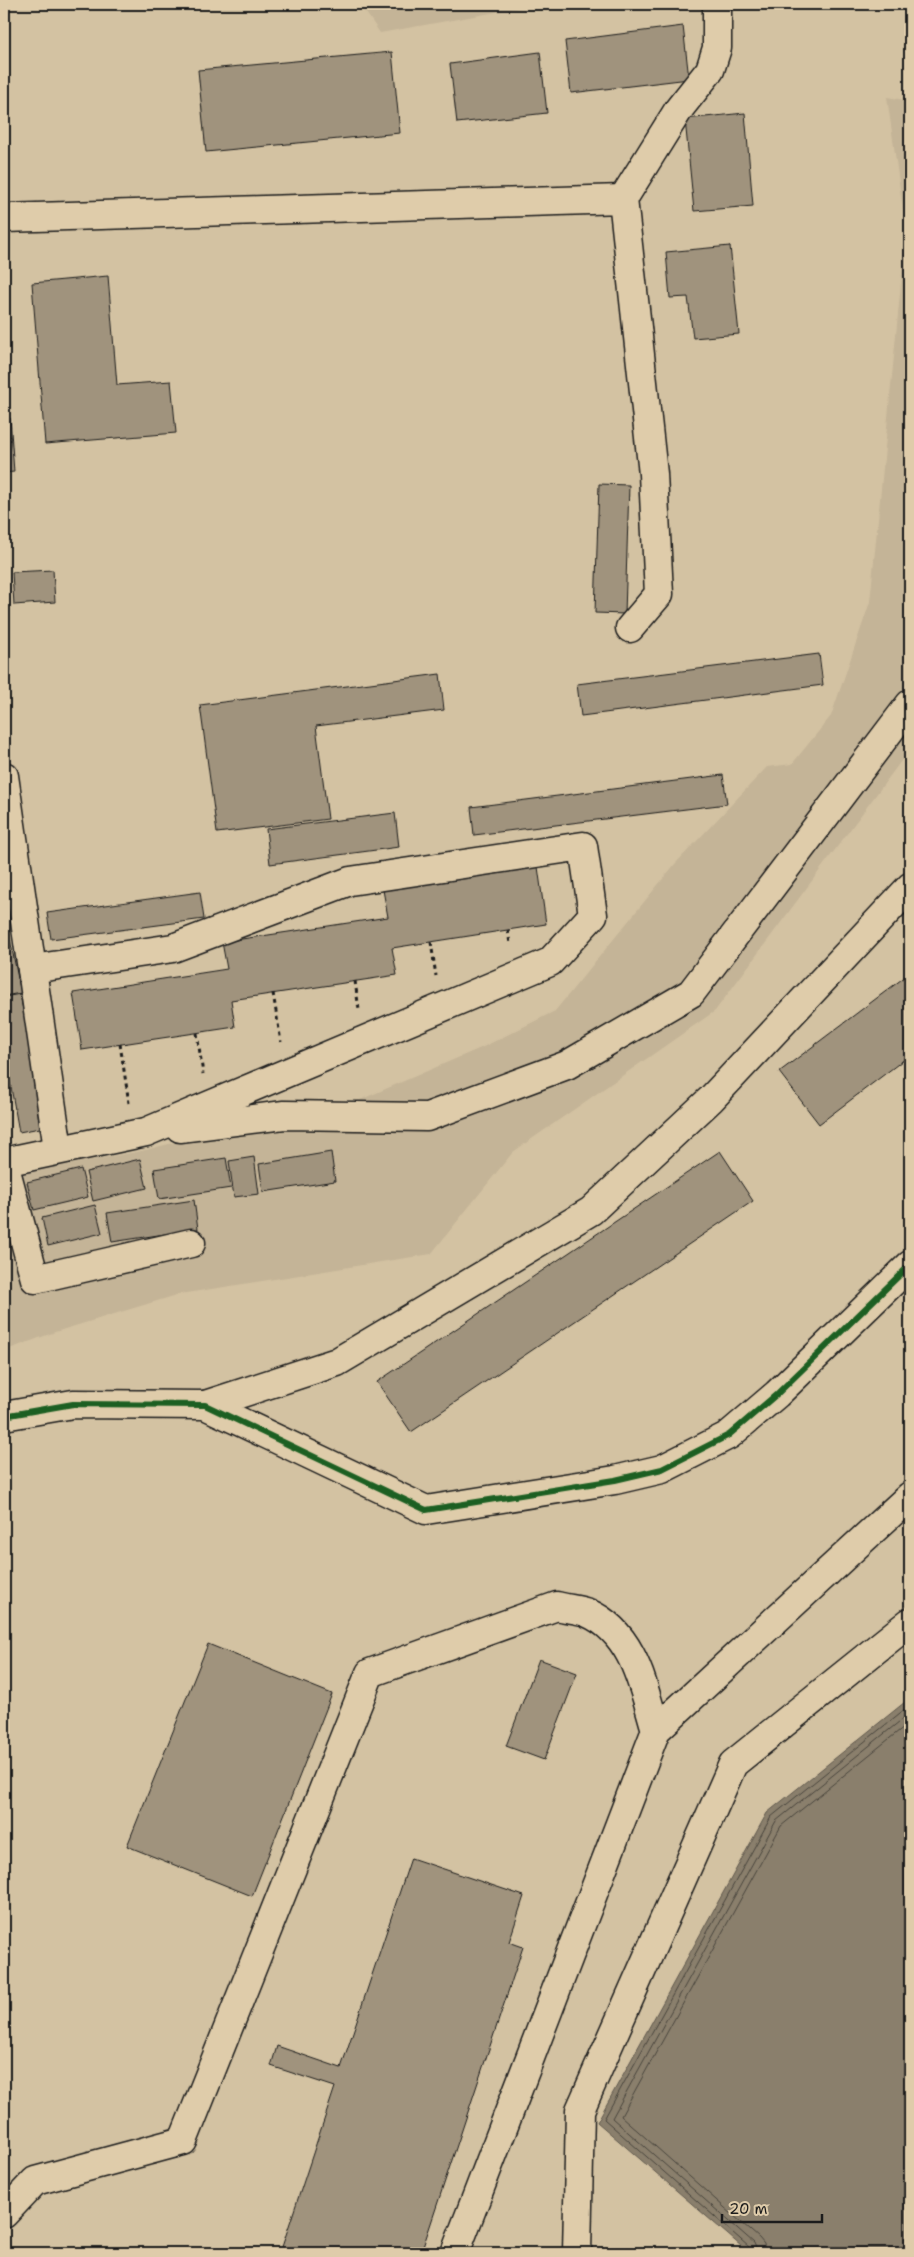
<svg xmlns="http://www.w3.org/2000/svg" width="914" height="2257" viewBox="0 0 914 2257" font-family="'Shantell Sans',sans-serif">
  <rect width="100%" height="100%" fill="#d3c2a2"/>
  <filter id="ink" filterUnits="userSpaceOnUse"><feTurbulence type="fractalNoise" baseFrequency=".02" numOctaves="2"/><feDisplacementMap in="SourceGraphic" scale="10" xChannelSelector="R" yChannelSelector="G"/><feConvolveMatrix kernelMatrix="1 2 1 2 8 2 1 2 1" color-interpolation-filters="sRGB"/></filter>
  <g filter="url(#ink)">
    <g fill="#c4b497">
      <polygon points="360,4 541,4 380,33"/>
      <polygon points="887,97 910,101 910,749 715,1011 513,1152 431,1254 180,1294 55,1332 4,1351 4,1232 29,1207 20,1173 141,1151 284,1115 346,1106 483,1047 555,1011 675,864 767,767 792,764 831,716 870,602 906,232"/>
    </g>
    <polygon fill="#8a7f6c" stroke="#5e574c" points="910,1698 910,2253 749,2253 597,2122 767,1813"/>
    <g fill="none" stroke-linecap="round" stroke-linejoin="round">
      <g stroke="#48443c" stroke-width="1">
        <polyline points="751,2253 749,2247 604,2119 771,1817 910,1705"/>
        <polyline points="758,2253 754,2243 612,2118 776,1821 910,1713"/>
        <polyline points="765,2253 764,2244 759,2238 621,2116 781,1826 910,1722"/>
      </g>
    </g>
    <g fill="#a0937d" stroke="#1c1c1c">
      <polygon points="683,26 689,79 571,93 565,41"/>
      <polygon points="392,52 400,133 206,152 198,70"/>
      <polygon points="540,52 547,113 457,123 450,64"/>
      <polygon points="745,113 753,206 694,211 685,119"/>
      <polygon points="730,246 739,334 693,338 688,297 670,298 666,252"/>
      <polygon points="108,276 117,385 171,381 176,433 45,444 32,283"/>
      <polygon points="10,418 14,472 4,473 4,419"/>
      <polygon points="599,484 629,485 625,614 595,613"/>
      <polygon points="53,570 55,602 14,605 12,572"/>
      <polygon points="819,654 823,685 581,716 577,684"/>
      <polygon points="440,674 444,710 316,726 328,819 217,833 200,705"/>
      <polygon points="723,775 727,804 474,835 471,807"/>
      <polygon points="395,813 399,847 270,864 266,829"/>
      <polygon points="538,867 546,924 392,948 397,975 231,1000 235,1027 82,1050 73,993 227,969 222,942 388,917 383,890"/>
      <polygon points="200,892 204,919 51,939 47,913"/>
      <polygon points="4,910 21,993 4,996"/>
      <polygon points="910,973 910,1055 819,1124 779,1072"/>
      <polygon points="20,994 45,1127 19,1132 4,1048 4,997"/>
      <polygon points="720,1151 753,1201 411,1432 377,1382"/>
      <polygon points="331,1152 335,1181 263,1192 259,1164"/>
      <polygon points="254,1157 259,1194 234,1197 229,1161"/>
      <polygon points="226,1158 231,1188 159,1199 154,1169"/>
      <polygon points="140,1159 147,1188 93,1201 86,1172"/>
      <polygon points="81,1169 88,1197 34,1210 27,1182"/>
      <polygon points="194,1200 198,1229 112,1242 107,1213"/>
      <polygon points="95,1205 102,1233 48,1246 42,1218"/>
      <polygon points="208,1644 332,1694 252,1896 127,1846"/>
      <polygon points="539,1659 577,1673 544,1760 506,1746"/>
      <polygon points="411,1858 524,1896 509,1942 523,1947 421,2253 280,2253 335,2087 271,2066 277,2046 341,2068"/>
    </g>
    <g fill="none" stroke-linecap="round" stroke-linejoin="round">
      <g stroke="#1c1c1c" stroke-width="31">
        <g id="minor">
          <polyline points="623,199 679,109 710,70 717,48 717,4"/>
          <polyline points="4,218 623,199 653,474 659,594 630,628"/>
          <polyline points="4,776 58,1149"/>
          <polyline points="180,1128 284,1115 427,1117 567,1065 691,993 910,704"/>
          <polyline points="4,1162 146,1132 550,962 593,915 583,846 350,881 173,948 32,969"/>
          <polyline points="4,1163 35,1279 191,1243"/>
          <polyline points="205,1405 337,1362 591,1211 711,1099 910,887"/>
          <polyline points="4,1416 73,1404 205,1405 426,1510 615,1480 662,1469 729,1435 777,1394 910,1265"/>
          <path d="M4,2214L35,2181L183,2141L370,1673L557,1606C567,1609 579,1609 588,1613C634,1633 643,1687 656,1730"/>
          <polyline points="455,2253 656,1730 910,1496"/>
          <polyline points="577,2253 580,2110 733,1764 910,1622"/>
        </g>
      </g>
      <g stroke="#1c1c1c" stroke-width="3" stroke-dasharray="4 4" stroke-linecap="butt">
        <polyline points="508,930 510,944"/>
        <polyline points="431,942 436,976"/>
        <polyline points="355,981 359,1010"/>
        <polyline points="273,993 281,1042"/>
        <polyline points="197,1033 203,1074"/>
        <polyline points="120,1044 129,1103"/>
      </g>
      <use href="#minor" stroke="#dfccaa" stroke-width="28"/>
      <g stroke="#dfccaa" stroke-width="9">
        <polyline id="cycleway" points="4,1416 73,1404 205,1405 426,1510 615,1480 662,1469 729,1435 777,1394 910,1265"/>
      </g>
      <use href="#cycleway" stroke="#1b5e20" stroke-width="6"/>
    </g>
  </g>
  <rect width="914" height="2257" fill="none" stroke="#dfccaa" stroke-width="20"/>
  <rect x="10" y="10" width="894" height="2237" fill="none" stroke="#1c1c1c" stroke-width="2" filter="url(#ink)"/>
  <path d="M722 2214v8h100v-8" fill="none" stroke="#1c1c1c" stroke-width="2.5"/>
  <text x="729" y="2214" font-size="15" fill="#1c1c1c" stroke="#dfccaa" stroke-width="4" paint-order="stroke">20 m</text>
</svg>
